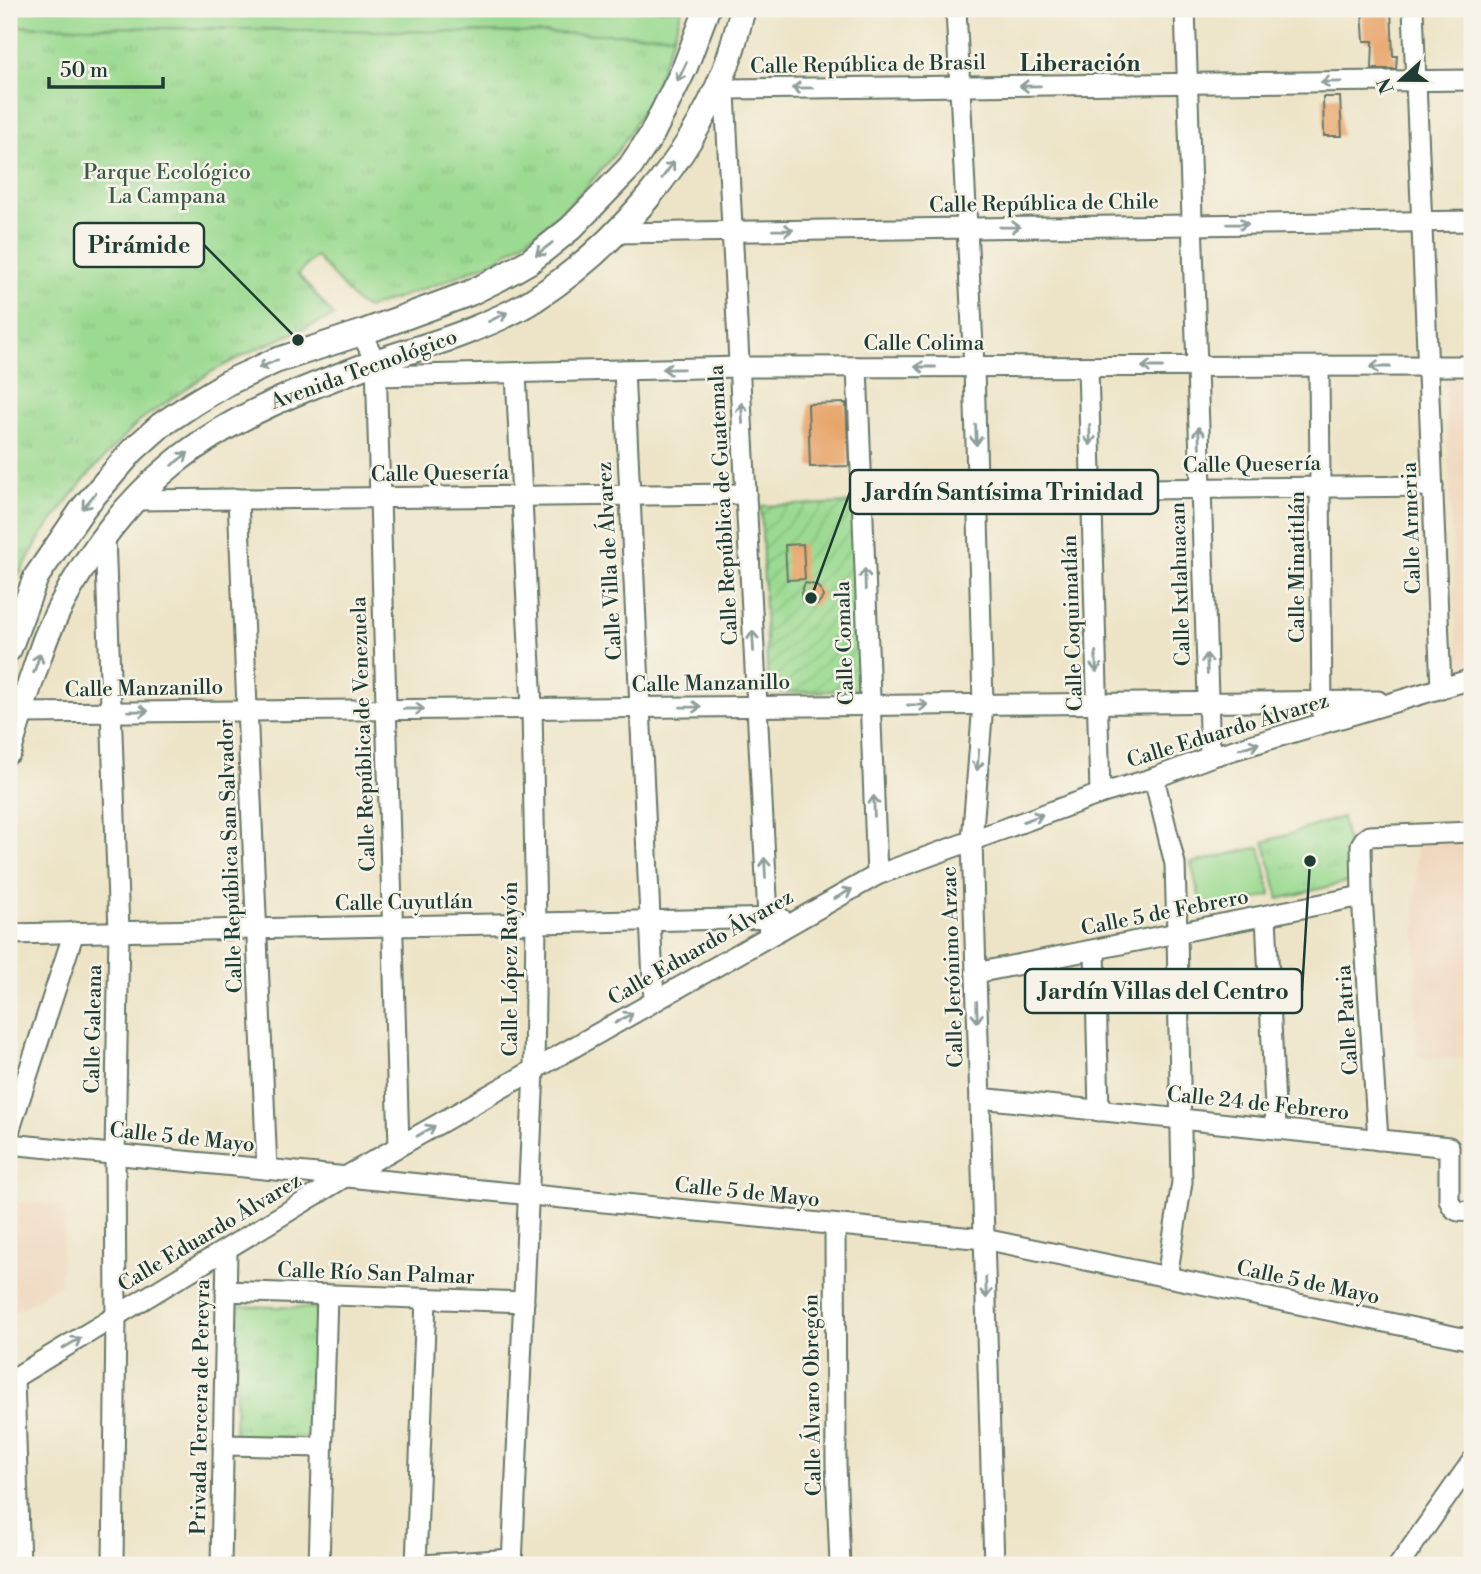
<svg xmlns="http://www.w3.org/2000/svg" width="1481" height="1574" viewBox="0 0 1481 1574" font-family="'Libre Bodoni',serif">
  <defs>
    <pattern id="park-tufts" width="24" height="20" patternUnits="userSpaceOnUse" patternTransform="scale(1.75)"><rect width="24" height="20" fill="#9bda91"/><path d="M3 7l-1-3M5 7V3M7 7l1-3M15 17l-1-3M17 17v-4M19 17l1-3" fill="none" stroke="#85bc7e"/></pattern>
    <pattern id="garden-furrows" width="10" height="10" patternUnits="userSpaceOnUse" patternTransform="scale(1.75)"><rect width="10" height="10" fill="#9bda91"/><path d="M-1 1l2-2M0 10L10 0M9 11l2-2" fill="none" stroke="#85bc7e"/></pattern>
  </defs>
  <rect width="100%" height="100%" fill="#f7f3e8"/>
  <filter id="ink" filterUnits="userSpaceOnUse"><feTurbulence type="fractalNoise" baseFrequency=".0143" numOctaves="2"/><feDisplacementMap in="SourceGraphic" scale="14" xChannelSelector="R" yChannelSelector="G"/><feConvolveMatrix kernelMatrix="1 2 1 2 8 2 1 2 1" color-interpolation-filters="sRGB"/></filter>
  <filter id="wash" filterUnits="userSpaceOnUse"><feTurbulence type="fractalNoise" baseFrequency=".00686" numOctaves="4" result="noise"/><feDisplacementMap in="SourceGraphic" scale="28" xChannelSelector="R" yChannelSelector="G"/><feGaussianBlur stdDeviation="1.57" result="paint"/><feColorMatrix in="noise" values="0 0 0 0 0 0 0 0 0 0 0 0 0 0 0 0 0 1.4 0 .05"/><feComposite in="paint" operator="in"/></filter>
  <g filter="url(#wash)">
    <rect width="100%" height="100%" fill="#ede4c7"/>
    <g fill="#efd6bc">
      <polygon points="1445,378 1472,379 1472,673 1458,677"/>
      <polygon points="1472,838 1472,1059 1416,1058 1416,839"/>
      <polygon points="9,1202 65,1206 60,1285 9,1316"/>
    </g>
    <g fill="#9bda91" stroke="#5d8c62" stroke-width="2">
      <polygon points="9,9 682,9 674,35 9,26"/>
      <polygon points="1260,847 1271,895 1203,911 1191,863"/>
    </g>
    <g fill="url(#park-tufts)" stroke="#5d8c62" stroke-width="2">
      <polygon points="9,26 674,35 651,96 621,147 582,192 544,228 496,260 441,283 368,308 358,304 316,256 298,274 334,316 254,350 211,372 139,421 87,476 42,534 9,593"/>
      <polygon points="1342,817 1355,880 1279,899 1264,842"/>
      <polygon points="238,1306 317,1308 315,1438 235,1436"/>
    </g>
    <polygon fill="url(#garden-furrows)" stroke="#5d8c62" stroke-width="2" points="855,503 861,690 768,693 761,506"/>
    <g id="blocks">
      <g fill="#e7a469">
        <polygon points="1362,9 1391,9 1393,56 1397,56 1396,69 1372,69 1373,41 1364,41"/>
        <polygon points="1323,97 1340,97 1342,136 1324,136"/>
        <polygon points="846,403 849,466 810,467 808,404"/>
        <polygon points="803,544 805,579 787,580 785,545"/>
        <polygon points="805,583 816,585 821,590 823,597 817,605 807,605 802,600 801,593"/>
      </g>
    </g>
  </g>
  <g filter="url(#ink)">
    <use href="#blocks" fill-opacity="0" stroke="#677767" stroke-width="2"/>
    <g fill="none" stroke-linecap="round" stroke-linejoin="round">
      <g stroke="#677767" stroke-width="23">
        <g id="minor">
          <polyline points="956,9 974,367 983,704 972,841 994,1565"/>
          <polyline points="1185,9 1210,757"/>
          <polyline points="1413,9 1441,689"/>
          <polyline points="724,74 769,936"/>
          <polyline points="725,89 1472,80"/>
          <polyline points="617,233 1472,221"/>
          <polyline points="361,333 376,362 399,1146"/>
          <polyline points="857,367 877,875"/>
          <polyline points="1088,367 1100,794"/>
          <polyline points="1319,367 1322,712"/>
          <polyline points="624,370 654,1001"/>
          <polyline points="377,376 739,367 1472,366"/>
          <polyline points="862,492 1433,486"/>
          <polyline points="238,499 267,1169"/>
          <polyline points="135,500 746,494"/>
          <polyline points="105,536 119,931 115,1154 116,1316 113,1565"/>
          <polyline points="21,713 1378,701"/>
          <polyline points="1154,778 1175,864 1177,933 1182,1182 1167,1277"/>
          <polyline points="1266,916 1276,1129"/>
          <polyline points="9,934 781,918"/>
          <polyline points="1095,950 1099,1111"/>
          <polyline points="976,973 1362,896"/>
          <path d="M980,1098L1449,1147V1199C1453,1213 1459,1212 1472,1211"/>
          <polyline points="9,1132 74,932"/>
          <polyline points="1378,1140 1362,896 1361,845 1364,840 1369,836 1472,832"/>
          <polyline points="9,1144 984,1239 1472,1340"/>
          <polyline points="835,1225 836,1464 840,1565"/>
          <polyline points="226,1291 524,1302"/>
          <polyline points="14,1379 20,1565"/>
          <polyline points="9,1381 345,1177 877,875 1100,794 1154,778 1210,757 1472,679"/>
          <polyline points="223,1445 322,1447"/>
          <polyline points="221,1565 227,1250"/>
          <polyline points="319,1565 327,1295"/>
          <polyline points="416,1565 426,1299"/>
          <polyline points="423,1565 512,1559"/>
          <polyline points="512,1565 534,1070 536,923 532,708 516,373"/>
          <polyline points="1399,1565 1472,1461"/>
        </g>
      </g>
      <g stroke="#677767" stroke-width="28">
        <g id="major">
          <polyline points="9,649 36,577 84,507 133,450 161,425 194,403 229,382 275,361 361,333 470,293 500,278 530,261 571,228 630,167 651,136 685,67 707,9"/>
          <path d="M9,751C17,724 25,698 34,672C38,660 42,647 47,635C75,570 119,508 174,463C233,415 305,388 376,362C407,351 440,343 471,330C491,322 517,311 535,299C615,247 689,161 724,72C732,52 737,30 743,9"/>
        </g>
      </g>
      <use href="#minor" stroke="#fff" stroke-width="19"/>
      <use href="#major" stroke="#fff" stroke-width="24"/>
    </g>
    <defs><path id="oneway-shaft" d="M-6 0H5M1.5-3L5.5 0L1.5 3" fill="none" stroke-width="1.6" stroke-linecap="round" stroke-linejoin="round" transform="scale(1.75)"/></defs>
    <g stroke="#8f9e9a">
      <use href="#oneway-shaft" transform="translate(682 72) rotate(115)"/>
      <use href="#oneway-shaft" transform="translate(1331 82) rotate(179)"/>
      <use href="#oneway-shaft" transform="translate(1030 86) rotate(179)"/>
      <use href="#oneway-shaft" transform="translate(802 88) rotate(179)"/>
      <use href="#oneway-shaft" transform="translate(668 170) rotate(-54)"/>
      <use href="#oneway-shaft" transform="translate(1238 224) rotate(-1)"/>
      <use href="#oneway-shaft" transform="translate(1010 227) rotate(-1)"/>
      <use href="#oneway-shaft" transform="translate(783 230) rotate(-1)"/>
      <use href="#oneway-shaft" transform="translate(544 249) rotate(142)"/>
      <use href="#oneway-shaft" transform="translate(498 317) rotate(-26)"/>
      <use href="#oneway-shaft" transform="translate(268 364) rotate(157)"/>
      <use href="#oneway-shaft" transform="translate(925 367) rotate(180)"/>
      <use href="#oneway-shaft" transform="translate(1152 367) rotate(180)"/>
      <use href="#oneway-shaft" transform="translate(1380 367) rotate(180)"/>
      <use href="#oneway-shaft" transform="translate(673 369) rotate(179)"/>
      <use href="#oneway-shaft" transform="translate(742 413) rotate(-93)"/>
      <use href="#oneway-shaft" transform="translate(976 435) rotate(88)"/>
      <use href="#oneway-shaft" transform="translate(1090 435) rotate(88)"/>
      <use href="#oneway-shaft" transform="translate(1199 437) rotate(-92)"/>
      <use href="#oneway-shaft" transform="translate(180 459) rotate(-37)"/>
      <use href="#oneway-shaft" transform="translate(89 501) rotate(130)"/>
      <use href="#oneway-shaft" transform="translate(865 579) rotate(-92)"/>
      <use href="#oneway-shaft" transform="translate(753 641) rotate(-93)"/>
      <use href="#oneway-shaft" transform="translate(1096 662) rotate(88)"/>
      <use href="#oneway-shaft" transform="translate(37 663) rotate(-71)"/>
      <use href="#oneway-shaft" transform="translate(1207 664) rotate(-92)"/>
      <use href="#oneway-shaft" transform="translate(918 705)"/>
      <use href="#oneway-shaft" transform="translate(691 707) rotate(-1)"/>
      <use href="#oneway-shaft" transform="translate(414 709)"/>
      <use href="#oneway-shaft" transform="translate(138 711) rotate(-1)"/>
      <use href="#oneway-shaft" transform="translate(1249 746) rotate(-16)"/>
      <use href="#oneway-shaft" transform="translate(978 760) rotate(95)"/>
      <use href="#oneway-shaft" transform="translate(874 806) rotate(-92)"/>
      <use href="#oneway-shaft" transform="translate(1033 818) rotate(-20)"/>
      <use href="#oneway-shaft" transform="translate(765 868) rotate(-93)"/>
      <use href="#oneway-shaft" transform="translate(843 894) rotate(-29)"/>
      <use href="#oneway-shaft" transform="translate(977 1012) rotate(88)"/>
      <use href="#oneway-shaft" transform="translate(624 1018) rotate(-30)"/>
      <use href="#oneway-shaft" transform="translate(426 1131) rotate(-30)"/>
      <use href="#oneway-shaft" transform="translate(986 1288) rotate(88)"/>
      <use href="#oneway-shaft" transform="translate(72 1343) rotate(-31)"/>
    </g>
  </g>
  <g text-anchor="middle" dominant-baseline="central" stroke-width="5" stroke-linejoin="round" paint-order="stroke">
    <g font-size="21" fill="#1f3d34" stroke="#f7f3e8">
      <text transform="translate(868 65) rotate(-1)">Calle República de Brasil</text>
      <text transform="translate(1044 204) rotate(-1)">Calle República de Chile</text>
      <text x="924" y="344">Calle Colima</text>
      <text transform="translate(364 370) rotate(-20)">Avenida Tecnológico</text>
      <text transform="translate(1252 465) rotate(-1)">Calle Quesería</text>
      <text transform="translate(440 474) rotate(-1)">Calle Quesería</text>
      <text transform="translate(724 505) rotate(-93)">Calle República de Guatemala</text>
      <text transform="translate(1412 528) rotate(-92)">Calle Armeria</text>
      <text transform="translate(610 561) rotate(-93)">Calle Villa de Álvarez</text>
      <text transform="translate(1298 567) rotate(-90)">Calle Minatitlán</text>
      <text transform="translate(1181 584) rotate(-92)">Calle Ixtlahuacan</text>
      <text transform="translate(1073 623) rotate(-92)">Calle Coquimatlán</text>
      <text transform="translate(845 643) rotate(-92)">Calle Comala</text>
      <text transform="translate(711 684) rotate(-1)">Calle Manzanillo</text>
      <text transform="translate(144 689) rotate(-1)">Calle Manzanillo</text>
      <text transform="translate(1228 731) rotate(-17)">Calle Eduardo Álvarez</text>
      <text transform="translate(364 734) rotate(-92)">Calle República de Venezuela</text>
      <text transform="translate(231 856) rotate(-92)">Calle República San Salvador</text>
      <text transform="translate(404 903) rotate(-1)">Calle Cuyutlán</text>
      <text transform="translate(1165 913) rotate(-11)">Calle 5 de Febrero</text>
      <text transform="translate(701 948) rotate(-30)">Calle Eduardo Álvarez</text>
      <text transform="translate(953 967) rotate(-92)">Calle Jerónimo Arzac</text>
      <text transform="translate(511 969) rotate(-90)">Calle López Rayón</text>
      <text transform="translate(1348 1020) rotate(-94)">Calle Patria</text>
      <text transform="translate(94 1029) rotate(-89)">Calle Galeana</text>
      <text transform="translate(1258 1104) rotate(6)">Calle 24 de Febrero</text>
      <text transform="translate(182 1138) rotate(6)">Calle 5 de Mayo</text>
      <text transform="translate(747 1193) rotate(6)">Calle 5 de Mayo</text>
      <text transform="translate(210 1233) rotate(-31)">Calle Eduardo Álvarez</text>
      <text transform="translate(376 1274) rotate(2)">Calle Río San Palmar</text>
      <text transform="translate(1308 1283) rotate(12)">Calle 5 de Mayo</text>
      <text transform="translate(813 1395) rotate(-91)">Calle Álvaro Obregón</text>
      <text transform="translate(201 1407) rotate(-89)">Privada Tercera de Pereyra</text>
    </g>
    <g font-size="21" fill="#385c47" stroke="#f7f3e8">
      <text x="167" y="173">Parque Ecológico<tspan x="167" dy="24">La Campana</tspan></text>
    </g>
    <g font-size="23" font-weight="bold" fill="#1f3d34" stroke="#f7f3e8">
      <text x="1080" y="64">Liberación</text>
    </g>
  </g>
  <path fill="none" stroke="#1f3d34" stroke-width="2.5" d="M298 340L204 245M811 598L850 492M1310 861L1302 991"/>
  <g fill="#1f3d34" stroke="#f7f3e8" stroke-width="2.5">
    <circle cx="298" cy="340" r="7"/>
    <circle cx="811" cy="598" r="7"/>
    <circle cx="1310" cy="861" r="7"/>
  </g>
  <g fill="#f7f3e8" stroke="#1f3d34" stroke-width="2.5">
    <rect x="74" y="223" width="130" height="44" rx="7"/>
    <rect x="850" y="470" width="308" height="44" rx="7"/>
    <rect x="1025" y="969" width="277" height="44" rx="7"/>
  </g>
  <g font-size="23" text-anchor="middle" font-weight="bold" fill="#1f3d34">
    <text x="139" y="253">Pirámide</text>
    <text x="1004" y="500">Jardín Santísima Trinidad</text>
    <text x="1164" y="999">Jardín Villas del Centro</text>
  </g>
  <rect width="1481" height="1574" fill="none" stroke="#f7f3e8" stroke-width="35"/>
  <g transform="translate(1401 80) rotate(249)" stroke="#f7f3e8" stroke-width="5" paint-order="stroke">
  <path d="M0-5L12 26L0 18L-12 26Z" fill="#1f3d34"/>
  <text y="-10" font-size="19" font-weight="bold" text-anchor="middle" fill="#1f3d34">N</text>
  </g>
  <path d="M49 77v10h114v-10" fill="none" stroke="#1f3d34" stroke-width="3.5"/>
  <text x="60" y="77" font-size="21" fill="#1f3d34" stroke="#f7f3e8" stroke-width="5" paint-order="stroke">50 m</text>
</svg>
